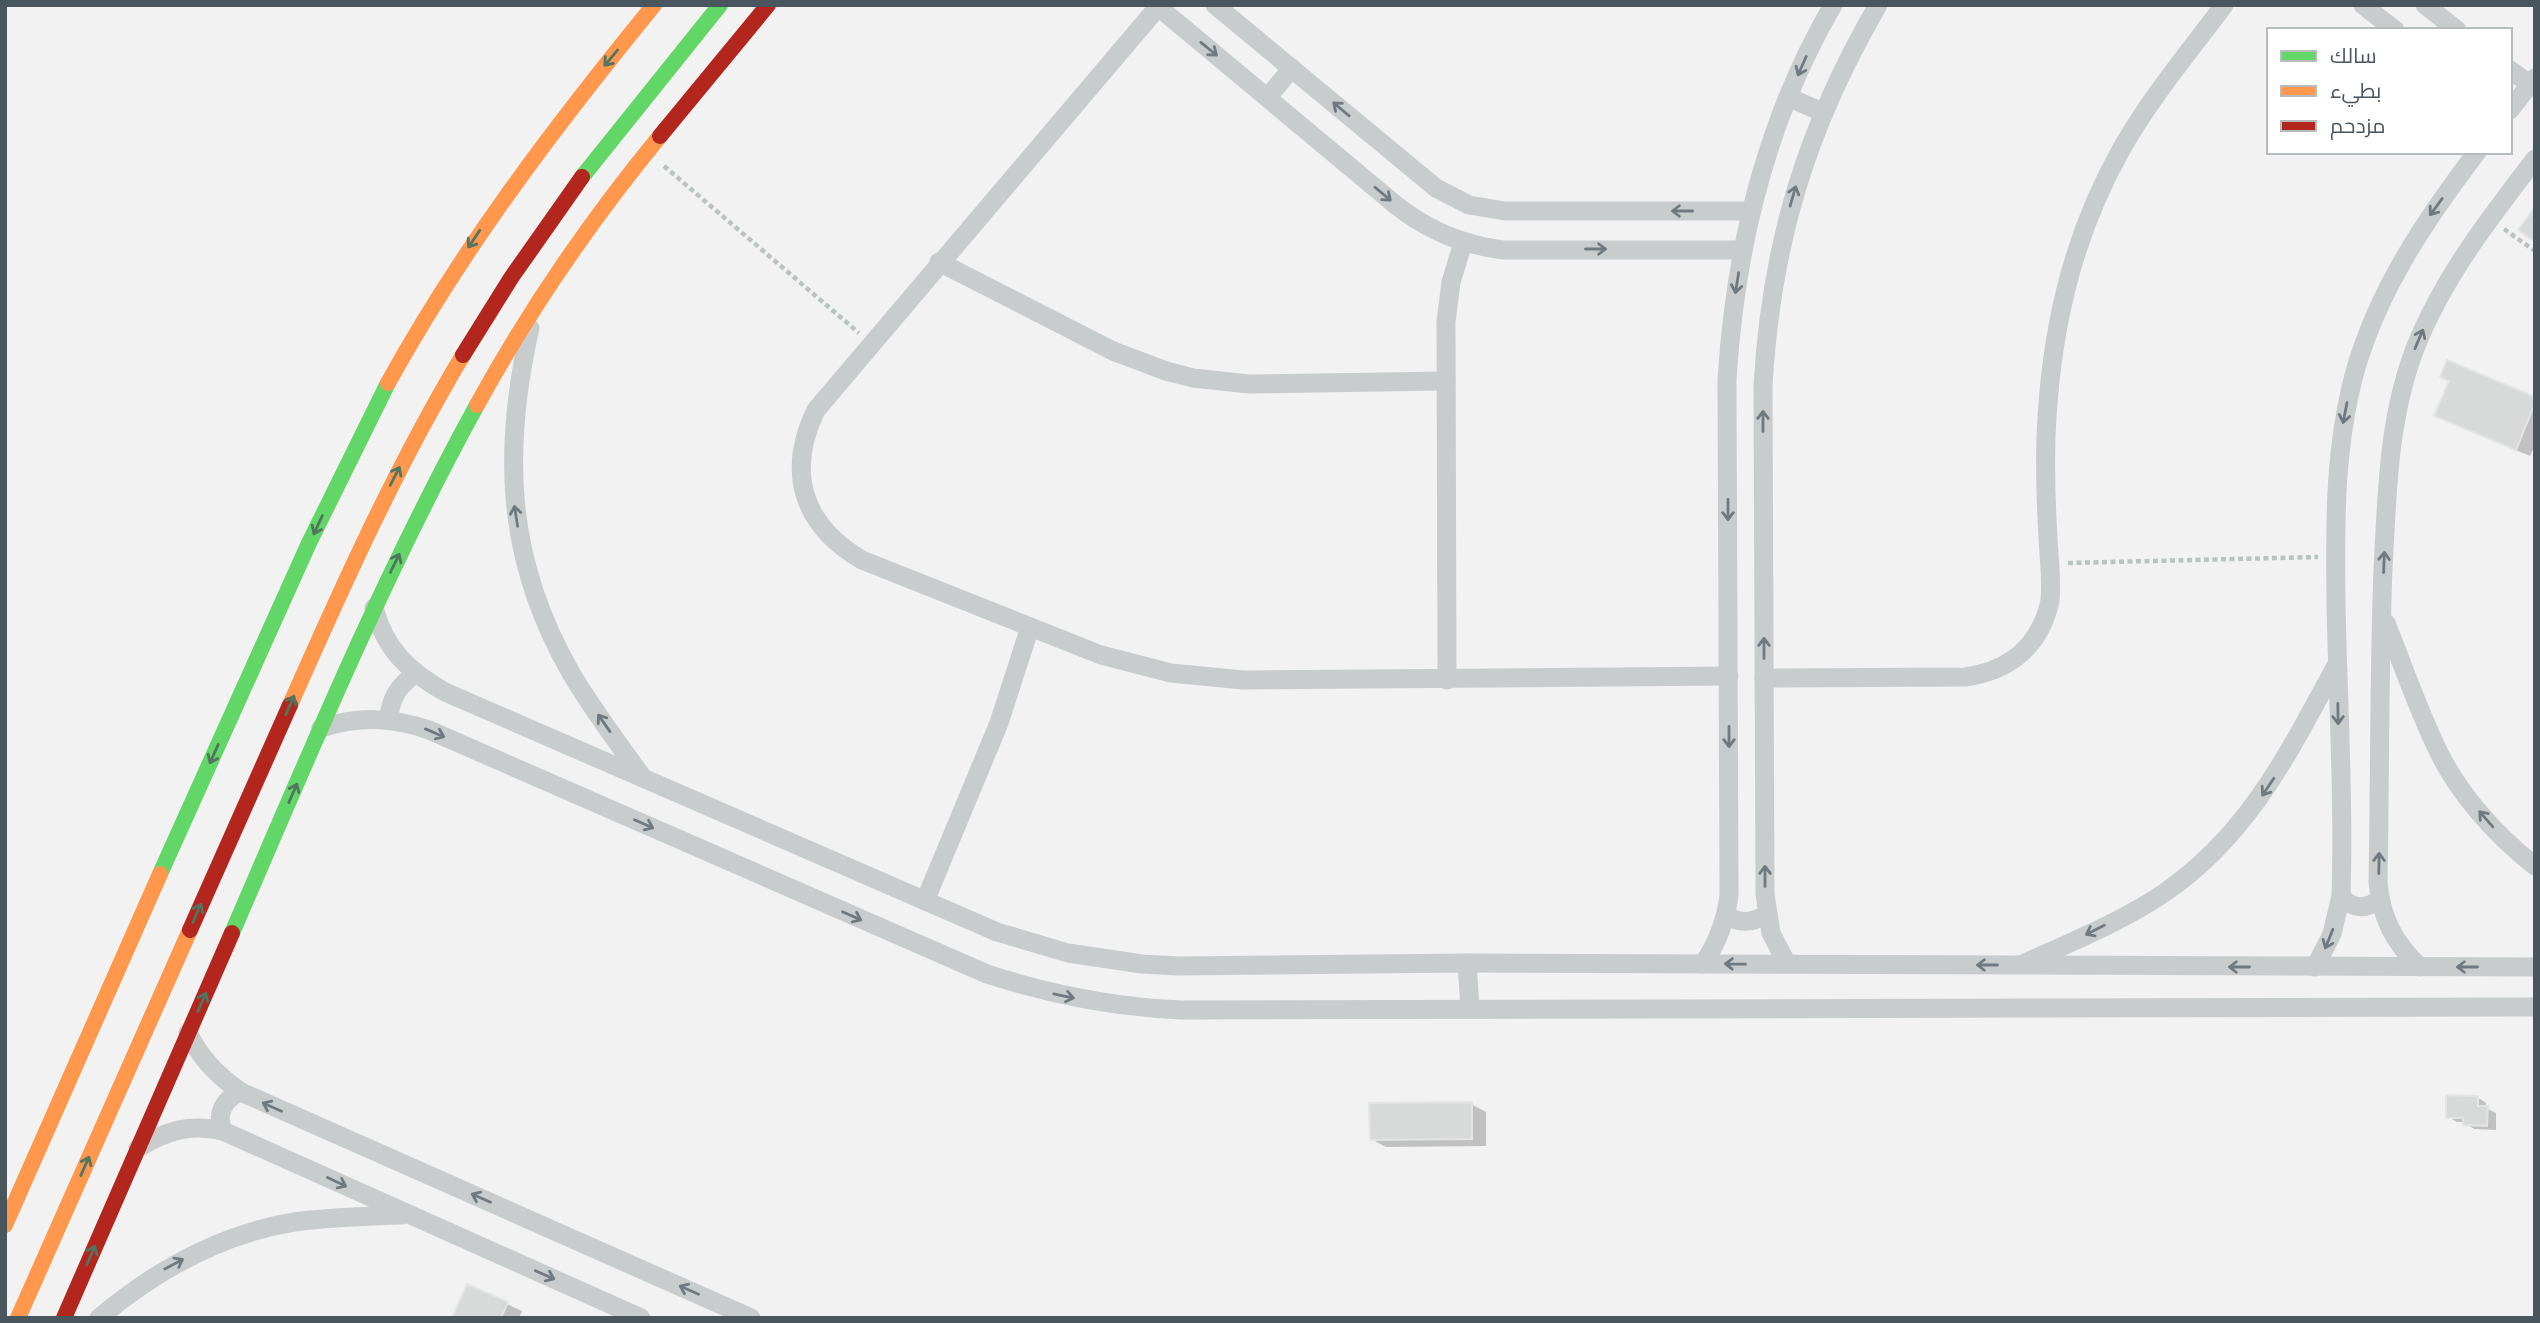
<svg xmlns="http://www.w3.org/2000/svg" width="2540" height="1323" viewBox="0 0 2540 1323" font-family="'PT Sans',Cairo,sans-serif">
  <rect width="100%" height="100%" fill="#f2f2f2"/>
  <g fill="#0003">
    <polygon points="2451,381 2535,399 2535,445 2530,456 2451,423 2437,415"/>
    <polygon points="2477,1097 2486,1103 2486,1108 2496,1113 2496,1130 2474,1129 2464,1122 2457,1122 2448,1117"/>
    <polygon points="1471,1104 1486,1112 1486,1146 1386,1147 1371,1139"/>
    <polygon points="468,1286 522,1311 519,1318 454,1318"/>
  </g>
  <g fill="#d8dada" stroke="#e3e4e4" stroke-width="2">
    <polygon points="2535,207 2535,242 2518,230"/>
    <polygon points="2447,360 2535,397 2535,403 2516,450 2434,416 2449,381 2440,377"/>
    <polygon points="2446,1095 2478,1096 2478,1106 2488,1106 2487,1126 2463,1125 2463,1118 2446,1118"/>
    <polygon points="1472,1102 1472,1139 1370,1140 1369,1103"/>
    <polygon points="467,1284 508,1302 501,1318 452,1318"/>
  </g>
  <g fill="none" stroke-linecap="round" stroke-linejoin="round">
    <g stroke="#b9c4bf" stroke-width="4.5" stroke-dasharray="5 3.5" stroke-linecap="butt">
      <polyline points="664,166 859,333"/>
      <polyline points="2504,229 2535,251"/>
      <polyline points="2068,563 2318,557"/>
    </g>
    <g stroke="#c9cccd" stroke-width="19">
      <path d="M1156,5L1397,206C1429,231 1463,245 1503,250H1742"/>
      <polyline points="1215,5 1436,188 1469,205 1505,211 1751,211"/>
      <polyline points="2363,5 2395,30"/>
      <polyline points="2425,5 2457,30"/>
      <path d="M1158,7L816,410C786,472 802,525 862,560L1101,655L1171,673L1243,680L1729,676"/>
      <polyline points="2510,70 2530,84"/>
      <polyline points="1268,97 1292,68"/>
      <polyline points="1788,97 1822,112"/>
      <polyline points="2510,110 2535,78"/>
      <polyline points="939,262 1113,351 1166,371 1193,378 1249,384 1446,381"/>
      <path d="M530,328C502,452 506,560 571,673C592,709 619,744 643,778"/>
      <path d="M374,608C385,649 409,672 445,692L997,932L1068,953L1142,964L1179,966L1467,963L2535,967"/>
      <path d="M2386,623C2402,663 2416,704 2434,742C2455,790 2494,834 2535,866"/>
      <path d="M1764,678L1965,677C2010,671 2040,646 2050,601C2052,580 2049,559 2048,537C2046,504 2045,470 2046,437C2050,334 2071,238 2122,148C2151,97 2189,52 2224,5"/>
      <polyline points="1447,680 1446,322 1451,282 1463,243"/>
      <path d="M389,719C390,699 398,685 416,674"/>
      <path d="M321,728C359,716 391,717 429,730L987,974C1052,995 1114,1007 1181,1010L2535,1007"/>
      <path d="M2341,896C2352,910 2368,910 2380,898"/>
      <polyline points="925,901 999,723 1030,627"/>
      <path d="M1727,916C1741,924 1753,923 1767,914"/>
      <polyline points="1467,963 1470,1008"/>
      <path d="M2025,963C2069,943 2125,920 2164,893C2249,835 2289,752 2337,664"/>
      <path d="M1703,964C1718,942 1726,921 1729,895L1727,380C1735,248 1766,120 1833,5"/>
      <path d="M1787,964L1771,933L1765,894L1763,386C1771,244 1806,129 1878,5"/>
      <path d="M2315,967L2332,934L2341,896C2344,800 2338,702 2336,605C2335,524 2334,446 2356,368C2380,287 2426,219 2477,152"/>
      <path d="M2420,967C2394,943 2381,917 2378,882C2380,778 2379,674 2383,570C2387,494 2388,417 2416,346C2444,276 2490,218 2535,159"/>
      <path d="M188,1033C201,1059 218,1076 241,1092L751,1318"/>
      <path d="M223,1131C216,1114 223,1099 241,1092"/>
      <path d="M138,1148C166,1131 190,1123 223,1131L641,1318"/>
      <path d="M99,1318C156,1270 220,1234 294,1222C330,1217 366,1216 402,1215"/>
    </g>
    <g stroke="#63d668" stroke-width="16">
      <polyline points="582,177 720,5"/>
      <polyline points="160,874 309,543 388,383"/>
      <path d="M232,933C309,755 383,576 477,405"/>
    </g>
    <g stroke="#ff974d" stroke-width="16">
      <path d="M388,383C463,247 556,125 654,5"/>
      <path d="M477,405C529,310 591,220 660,136"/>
      <path d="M290,705C343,585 396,467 463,355"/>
      <polyline points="5,1225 160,874"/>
      <polyline points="18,1318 190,930"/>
    </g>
    <g stroke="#b3261e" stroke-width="16">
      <polyline points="660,136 768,5"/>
      <polyline points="463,355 511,278 582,177"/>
      <polyline points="190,930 290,705"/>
      <polyline points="64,1318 232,933"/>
    </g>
  </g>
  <defs><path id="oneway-shaft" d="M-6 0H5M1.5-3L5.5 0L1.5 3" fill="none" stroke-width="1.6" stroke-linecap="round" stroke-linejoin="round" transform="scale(1.75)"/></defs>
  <g stroke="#6f797f">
    <use href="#oneway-shaft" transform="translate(1209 49) rotate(39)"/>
    <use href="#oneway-shaft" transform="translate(1802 66) rotate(114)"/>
    <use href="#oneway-shaft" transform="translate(1341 109) rotate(-140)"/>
    <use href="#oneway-shaft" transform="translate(1383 194) rotate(40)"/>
    <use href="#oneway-shaft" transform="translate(1793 196) rotate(-74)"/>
    <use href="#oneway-shaft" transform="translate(2436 207) rotate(126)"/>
    <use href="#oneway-shaft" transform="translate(1682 211) rotate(-180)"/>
    <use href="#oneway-shaft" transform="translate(1596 249)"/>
    <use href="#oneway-shaft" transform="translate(1737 283) rotate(99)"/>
    <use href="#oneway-shaft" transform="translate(2419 339) rotate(-67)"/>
    <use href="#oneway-shaft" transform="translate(2345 413) rotate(101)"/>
    <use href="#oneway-shaft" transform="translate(1763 421) rotate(-90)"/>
    <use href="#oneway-shaft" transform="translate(1728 510) rotate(90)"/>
    <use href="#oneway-shaft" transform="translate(516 516) rotate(-99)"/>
    <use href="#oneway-shaft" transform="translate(2384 562) rotate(-88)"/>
    <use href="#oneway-shaft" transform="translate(1764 648) rotate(-90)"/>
    <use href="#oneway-shaft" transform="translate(2338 714) rotate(89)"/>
    <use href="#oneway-shaft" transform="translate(604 723) rotate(-125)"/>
    <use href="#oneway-shaft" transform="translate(435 733) rotate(23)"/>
    <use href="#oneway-shaft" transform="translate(1729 737) rotate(90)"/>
    <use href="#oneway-shaft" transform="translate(2268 787) rotate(124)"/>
    <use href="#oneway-shaft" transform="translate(2486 819) rotate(-131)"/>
    <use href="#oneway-shaft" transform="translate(644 824) rotate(24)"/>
    <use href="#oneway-shaft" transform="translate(2379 863) rotate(-89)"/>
    <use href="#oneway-shaft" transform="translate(1765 876) rotate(-90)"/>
    <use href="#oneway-shaft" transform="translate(852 916) rotate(24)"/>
    <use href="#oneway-shaft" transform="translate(2095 930) rotate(153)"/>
    <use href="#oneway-shaft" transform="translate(2329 939) rotate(112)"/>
    <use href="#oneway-shaft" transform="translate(1735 964) rotate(-179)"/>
    <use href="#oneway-shaft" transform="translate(1987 965) rotate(-180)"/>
    <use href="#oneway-shaft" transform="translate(2239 967) rotate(-180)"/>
    <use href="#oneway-shaft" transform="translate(2467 967) rotate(180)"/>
    <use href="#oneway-shaft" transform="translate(1064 996) rotate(12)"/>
    <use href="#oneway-shaft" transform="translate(272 1107) rotate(-156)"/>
    <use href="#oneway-shaft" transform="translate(337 1182) rotate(25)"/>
    <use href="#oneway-shaft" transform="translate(481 1198) rotate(-156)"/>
    <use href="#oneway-shaft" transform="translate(174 1264) rotate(-28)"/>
    <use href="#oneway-shaft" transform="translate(545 1275) rotate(24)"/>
    <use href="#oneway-shaft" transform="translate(689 1290) rotate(-156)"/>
  </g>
  <g stroke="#507660">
    <use href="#oneway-shaft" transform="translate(611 58) rotate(130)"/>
    <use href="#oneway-shaft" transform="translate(474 239) rotate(124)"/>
    <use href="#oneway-shaft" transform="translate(395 476) rotate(-63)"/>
    <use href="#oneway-shaft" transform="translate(318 525) rotate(115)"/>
    <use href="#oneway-shaft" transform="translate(395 563) rotate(-64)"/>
    <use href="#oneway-shaft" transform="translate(290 705) rotate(-66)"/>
    <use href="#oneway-shaft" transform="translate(214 754) rotate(114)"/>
    <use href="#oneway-shaft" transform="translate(293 793) rotate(-66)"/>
    <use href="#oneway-shaft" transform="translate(197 913) rotate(-66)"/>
    <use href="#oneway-shaft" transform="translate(202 1002) rotate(-66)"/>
    <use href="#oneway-shaft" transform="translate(85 1166) rotate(-66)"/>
    <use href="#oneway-shaft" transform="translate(91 1255) rotate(-66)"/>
  </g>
  <rect width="2540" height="1323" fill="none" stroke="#49565d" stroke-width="14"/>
  <rect x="2267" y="28" width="245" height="126" fill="#ffffff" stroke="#b6bbbe" stroke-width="2"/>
  <rect x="2281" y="51" width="35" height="10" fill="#63d668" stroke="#b6bbbe" stroke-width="2"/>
  <text x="2330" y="63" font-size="21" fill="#49565d">سالك</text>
  <rect x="2281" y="86" width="35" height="10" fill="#ff974d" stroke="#b6bbbe" stroke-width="2"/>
  <text x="2330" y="98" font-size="21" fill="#49565d">بطيء</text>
  <rect x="2281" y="121" width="35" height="10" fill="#b3261e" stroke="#b6bbbe" stroke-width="2"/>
  <text x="2330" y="133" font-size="21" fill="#49565d">مزدحم</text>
</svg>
